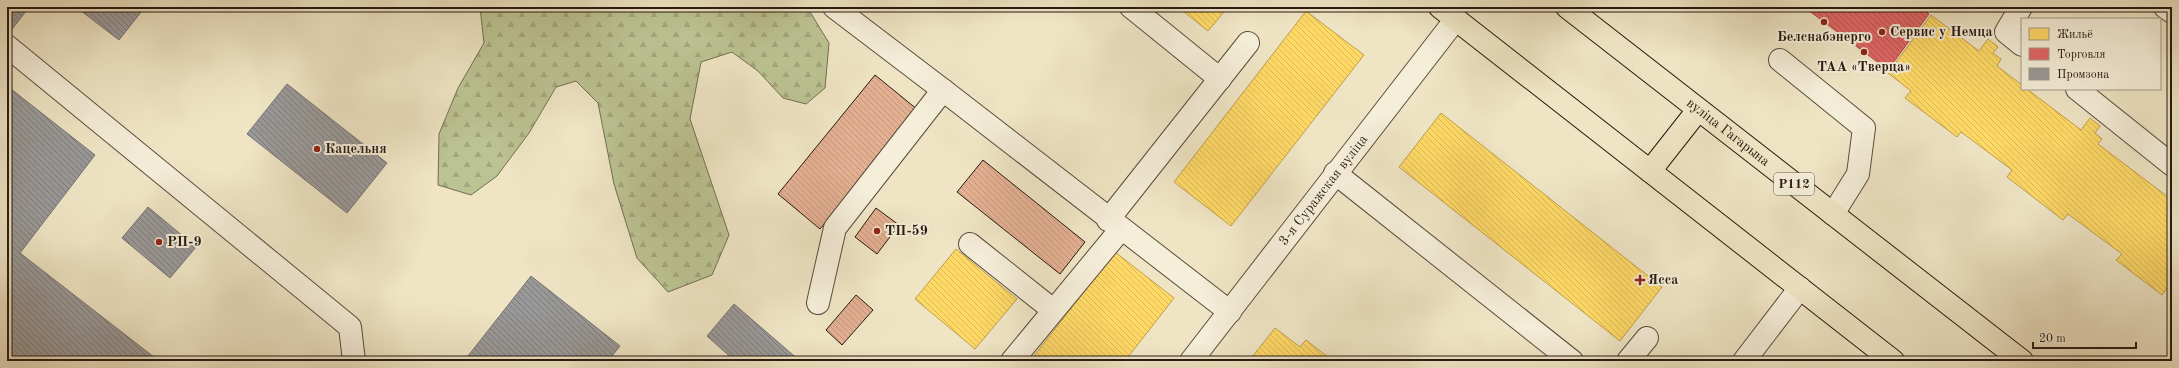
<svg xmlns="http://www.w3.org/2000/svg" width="2179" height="368" viewBox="0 0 2179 368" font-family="'Old Standard TT',serif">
  <defs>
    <pattern id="forest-firs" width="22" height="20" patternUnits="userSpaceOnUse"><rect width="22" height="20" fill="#bcc392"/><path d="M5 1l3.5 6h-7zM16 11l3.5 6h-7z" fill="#a2a77d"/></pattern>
    <pattern id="homes-back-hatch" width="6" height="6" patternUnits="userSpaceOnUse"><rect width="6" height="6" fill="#ffd966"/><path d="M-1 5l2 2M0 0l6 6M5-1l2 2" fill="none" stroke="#dbba57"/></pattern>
    <pattern id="shops-back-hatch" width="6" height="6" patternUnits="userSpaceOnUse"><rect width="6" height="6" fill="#e06666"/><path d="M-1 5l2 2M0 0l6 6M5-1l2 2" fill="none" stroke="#b65353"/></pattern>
    <pattern id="industry-back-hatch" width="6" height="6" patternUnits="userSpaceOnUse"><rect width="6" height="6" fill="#999"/><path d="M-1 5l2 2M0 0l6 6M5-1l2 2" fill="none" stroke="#7d7c7b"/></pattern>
    <pattern id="building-back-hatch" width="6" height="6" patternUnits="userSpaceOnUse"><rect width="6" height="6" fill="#e3b092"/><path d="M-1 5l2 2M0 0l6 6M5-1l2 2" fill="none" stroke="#c3977d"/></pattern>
  </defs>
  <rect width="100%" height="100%" fill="#efe5c5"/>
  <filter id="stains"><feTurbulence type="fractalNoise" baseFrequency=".005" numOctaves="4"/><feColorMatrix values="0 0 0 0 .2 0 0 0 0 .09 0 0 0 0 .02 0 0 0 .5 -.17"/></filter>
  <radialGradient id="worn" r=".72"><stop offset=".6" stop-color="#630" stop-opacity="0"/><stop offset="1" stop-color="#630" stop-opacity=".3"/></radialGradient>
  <polygon fill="url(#forest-firs)" stroke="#726e52" points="480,7 807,7 829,43 825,88 806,104 783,98 758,71 732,52 701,62 690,119 729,235 712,275 668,292 637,258 614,184 598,103 576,81 556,87 529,133 497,176 471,195 438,185 439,134 458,88 484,43"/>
  <g fill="url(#homes-back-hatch)" stroke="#be9f4c">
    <polygon points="1178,7 1228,7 1208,31"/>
    <polygon points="1306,11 1364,55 1231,226 1174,182"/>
    <polygon points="1931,15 1979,51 1988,39 1998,47 1993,53 2001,59 1997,66 2022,85 2022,89 2027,89 2081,130 2090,118 2100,126 2095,133 2102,139 2098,144 2172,200 2172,291 2167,288 2162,295 2116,260 2122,254 2068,214 2063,220 2007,177 2012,170 1961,132 1957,137 1905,98 1911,91 1888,73"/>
    <polygon points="1441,113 1662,287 1620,341 1399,167"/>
    <polygon points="956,249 1017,299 975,349 915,299"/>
    <polygon points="1115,252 1174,298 1125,361 1030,361"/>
    <polygon points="1275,328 1300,347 1306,340 1333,361 1249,361"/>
  </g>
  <polygon fill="url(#shops-back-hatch)" stroke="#a84f4c" points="1804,7 1922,7 1929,14 1888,70"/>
  <g fill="url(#industry-back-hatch)" stroke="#777370">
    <polygon points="7,7 29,7 7,36"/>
    <polygon points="76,7 145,7 119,40"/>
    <polygon points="287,84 387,163 347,213 247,134"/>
    <polygon points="11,89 95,155 20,253 159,361 7,361 7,94"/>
    <polygon points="148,207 196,247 170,278 122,238"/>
    <polygon points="531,276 620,346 608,361 464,361"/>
    <polygon points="734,304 800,361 735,361 707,336"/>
  </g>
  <g fill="url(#building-back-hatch)" stroke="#271911">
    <polygon points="875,75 918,110 820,229 778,194"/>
    <polygon points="983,160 1085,242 1060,274 957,192"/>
    <polygon points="876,208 899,225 877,254 855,237"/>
    <polygon points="856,295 873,310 842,345 826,330"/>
  </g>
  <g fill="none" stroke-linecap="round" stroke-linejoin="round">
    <g stroke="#594c3e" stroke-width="24">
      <g id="minor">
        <polyline points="834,7 943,90 1230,312"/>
        <polyline points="1131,7 1220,79"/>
        <polyline points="2021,7 2006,32 2022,45"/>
        <polyline points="2165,7 2172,12"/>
        <polyline points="7,46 350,327 354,361"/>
        <polyline points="1780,60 1864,128 1858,174 1833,214"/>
        <polyline points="2077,89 2172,165"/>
        <polyline points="1335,173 1572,361"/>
        <polyline points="1108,220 1248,43"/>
        <polyline points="970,244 1053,310"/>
        <polyline points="818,303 835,228 943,90"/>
        <polyline points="1012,361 1121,229"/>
        <path id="s1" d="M1191,361L1456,19"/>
        <polyline points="1628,361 1647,338"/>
        <polyline points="1744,361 1800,288"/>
      </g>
    </g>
    <g stroke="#271911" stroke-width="24">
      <g id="major">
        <polyline points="1440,7 1893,361"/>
        <path id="s2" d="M1567,7L2022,361"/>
        <polyline points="1650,171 1698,110"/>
      </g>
    </g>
    <use href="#minor" stroke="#f5eed9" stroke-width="22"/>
    <use href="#major" stroke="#efe5c5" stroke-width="22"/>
  </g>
  <g fill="#8f2418" stroke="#f5eed9" stroke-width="1.5">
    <circle cx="1824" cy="22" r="4"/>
    <circle cx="1882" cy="32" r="4"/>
    <circle cx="1864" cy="52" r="4"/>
    <circle cx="317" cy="149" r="4"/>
    <circle cx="877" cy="231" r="4"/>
    <circle cx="159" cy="242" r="4"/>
    <path d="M1638 274h4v4h4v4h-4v4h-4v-4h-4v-4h4z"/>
  </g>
  <g text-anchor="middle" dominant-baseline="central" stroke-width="4" stroke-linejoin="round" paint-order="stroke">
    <rect fill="#f5eed9" stroke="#65594d" stroke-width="1" x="1774" y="173" width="40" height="22" rx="3"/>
    <g font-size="13" font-weight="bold" fill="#271911">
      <text x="1794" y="184">Р112</text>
    </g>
    <g font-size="14" font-weight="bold" fill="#271911" stroke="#f5eed9" text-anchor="start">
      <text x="1890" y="32">Сервис у Немца</text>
      <text x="1824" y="37" text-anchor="middle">Белснабэнерго</text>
      <text x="1864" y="67" text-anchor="middle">ТАА «Тверца»</text>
      <text x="325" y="149">Кацельня</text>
      <text x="885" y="231">ТП-59</text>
      <text x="167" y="242">РП-9</text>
      <text x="1648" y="280">Ясса</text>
    </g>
    <g font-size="14" fill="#271911" stroke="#f5eed9">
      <text stroke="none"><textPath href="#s2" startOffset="204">вуліца Гагарына</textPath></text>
      <text stroke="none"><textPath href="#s1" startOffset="216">3-я Суражская вуліца</textPath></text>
    </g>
  </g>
  <rect width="2179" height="368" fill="none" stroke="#efe5c5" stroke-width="24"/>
  <rect x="8" y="8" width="2163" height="352" fill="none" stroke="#271911" stroke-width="2"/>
  <rect x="12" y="12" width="2155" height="344" fill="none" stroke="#271911"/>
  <rect x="2021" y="18" width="140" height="72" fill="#f5eed9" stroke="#a39989"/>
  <rect x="2029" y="28" width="20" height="12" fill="#ffd966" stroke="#a39989"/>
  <text x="2057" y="38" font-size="12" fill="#271911">Жильё</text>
  <rect x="2029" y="48" width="20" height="12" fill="#e06666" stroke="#a39989"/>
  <text x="2057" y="58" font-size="12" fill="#271911">Торговля</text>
  <rect x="2029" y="68" width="20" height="12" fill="#999999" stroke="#a39989"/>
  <text x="2057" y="78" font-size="12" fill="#271911">Промзона</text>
  <path d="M2033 342v6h103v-6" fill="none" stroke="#271911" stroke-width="2"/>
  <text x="2039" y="342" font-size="12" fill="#271911" stroke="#f5eed9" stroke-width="3" paint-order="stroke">20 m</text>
  <rect width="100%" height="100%" filter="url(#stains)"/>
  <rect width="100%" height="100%" fill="url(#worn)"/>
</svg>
